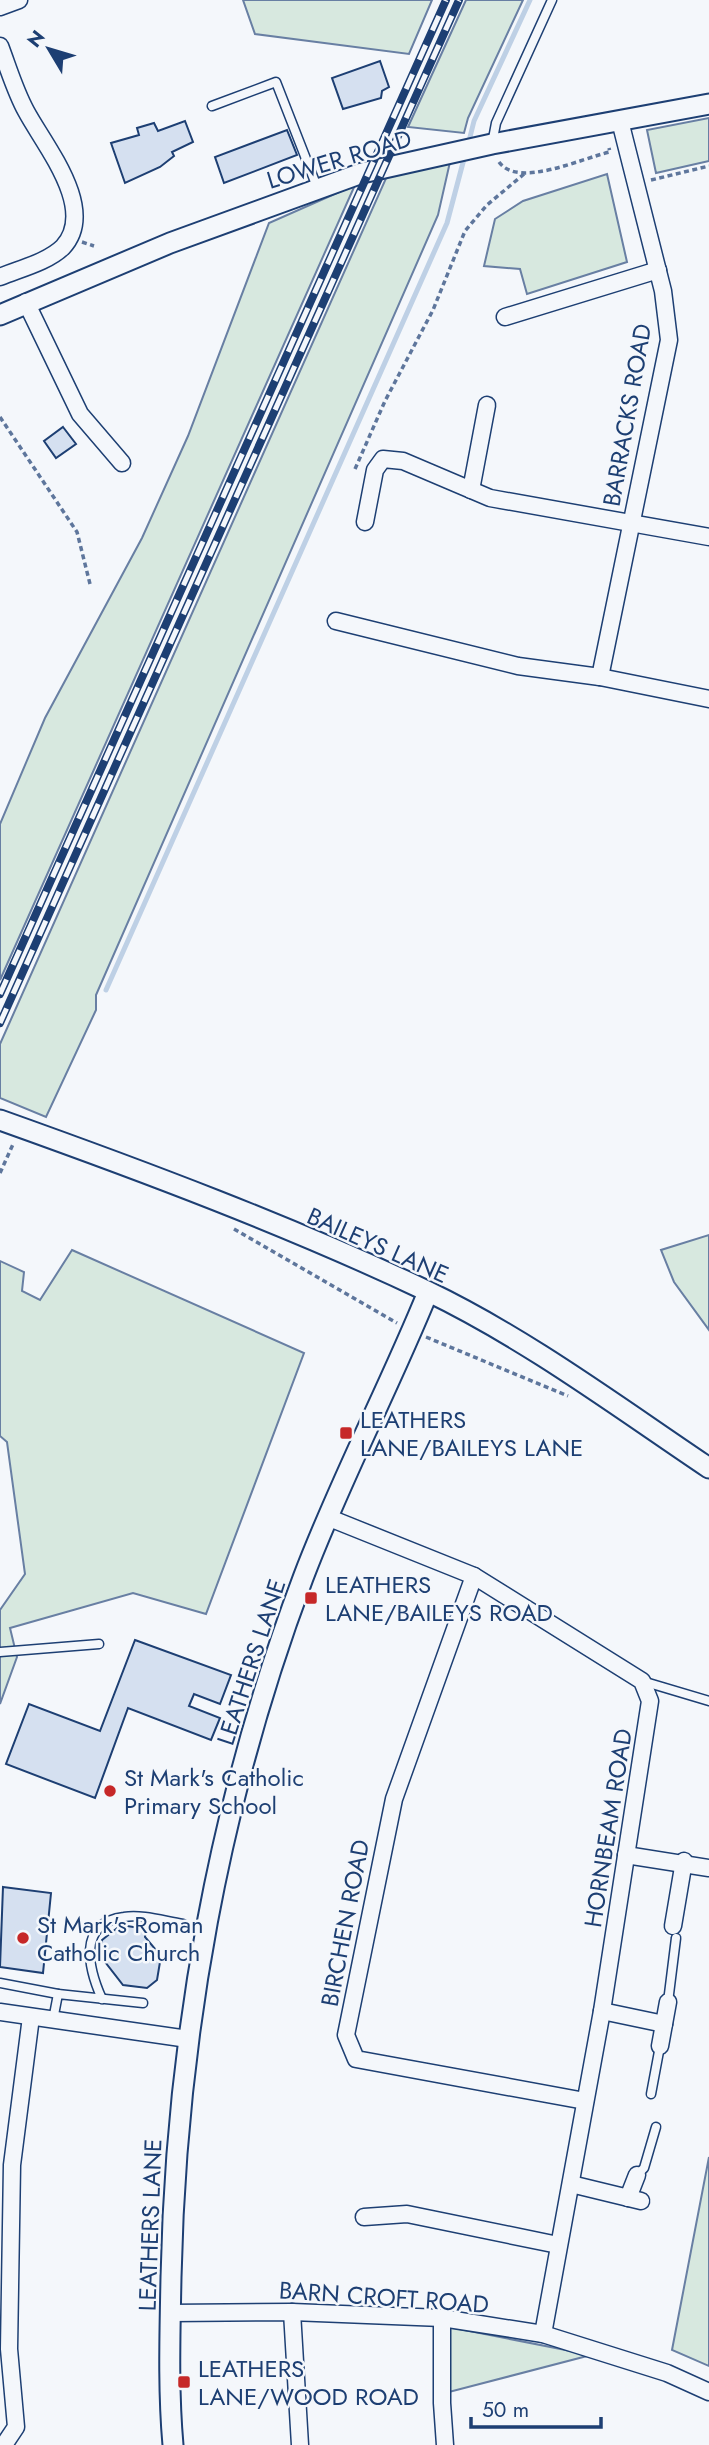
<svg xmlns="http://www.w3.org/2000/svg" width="709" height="2445" viewBox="0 0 709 2445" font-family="Jost,sans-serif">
  <rect width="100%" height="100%" fill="#f4f7fb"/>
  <g fill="#d7e8df" stroke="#687fa3" stroke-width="2">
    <polygon points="243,0 432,0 409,54 255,34"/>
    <polygon points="466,0 523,0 468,118 464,133 408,127"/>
    <polygon points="709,118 709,161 656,173 647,130"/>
    <polygon points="450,162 438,215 96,995 96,1010 46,1117 0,1098 0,1044 387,176"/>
    <polygon points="607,174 627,262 527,294 520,269 484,266 495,219 523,201"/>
    <polygon points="355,185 0,980 0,824 45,718 142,538 188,436 269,223"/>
    <polygon points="709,1235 709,1330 674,1282 661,1250"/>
    <polygon points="72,1250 304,1353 206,1614 133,1593 10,1628 17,1657 0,1704 0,1610 25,1574 7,1442 0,1436 0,1261 24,1272 22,1291 40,1300"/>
    <polygon points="709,2157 709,2366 672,2350"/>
    <polygon points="449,2327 591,2355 449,2392"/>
  </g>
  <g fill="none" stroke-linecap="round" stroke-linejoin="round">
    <g stroke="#bed0e5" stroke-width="5">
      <polyline points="468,145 474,121 530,0"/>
      <polyline points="106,990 447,223 465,155"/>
    </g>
  </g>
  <g fill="#d5e0f0" stroke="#1d3f73" stroke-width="2">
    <polygon points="380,61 389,87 382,91 381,98 343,109 332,78"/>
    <polygon points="185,121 193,142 172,152 174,156 160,167 125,183 111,143 139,135 137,128 154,123 158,131"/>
    <polygon points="287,130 297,155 224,183 215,157"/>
    <polygon points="63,427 76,444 56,458 44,441"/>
    <polygon points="135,1640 231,1675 220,1704 194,1694 189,1706 220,1718 211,1740 128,1708 95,1798 6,1764 29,1704 100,1731"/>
    <polygon points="3,1887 51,1893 43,1973 0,1967"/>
    <polygon points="121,1925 146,1929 145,1937 161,1956 157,1980 147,1988 123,1985 105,1962 99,1961 102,1940"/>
  </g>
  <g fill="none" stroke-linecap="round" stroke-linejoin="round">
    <g stroke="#1d3f73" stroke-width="11">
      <g id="service">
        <polyline points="212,106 276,82 317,187"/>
        <polyline points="492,144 496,123 552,0"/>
        <polyline points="0,1652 99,1644"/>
        <polyline points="642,1681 709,1701"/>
        <polyline points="0,1983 58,1994"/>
        <path d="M102,1999C89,1970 76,1923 124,1917C142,1914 164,1921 183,1924"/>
        <polyline points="668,2002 676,1938"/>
        <polyline points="53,2020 58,1994 143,2003"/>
        <polyline points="651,2094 660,2046"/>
        <polyline points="637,2175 644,2168 656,2127"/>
      </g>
    </g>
    <g stroke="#1d3f73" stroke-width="19">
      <g id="minor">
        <polyline points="0,7 19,0"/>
        <path d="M0,46C8,67 15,91 26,111C44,145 98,209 63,247C48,262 19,269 0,277"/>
        <polyline points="26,302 80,414 122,463"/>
        <polyline points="505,317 658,270"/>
        <polyline points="471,490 487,405"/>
        <polyline points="365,522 375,470 383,459 403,461 490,498 709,537"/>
        <polyline points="336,621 518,666 600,677 709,699"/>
        <polyline points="600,677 669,340 663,291 620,121"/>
        <polyline points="327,1517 474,1576 642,1681 650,1701 602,2011 543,2334"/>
        <polyline points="474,1576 394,1799 346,2035 356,2059 585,2101"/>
        <polyline points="626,1855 709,1868"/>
        <polyline points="673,1926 684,1861"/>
        <polyline points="602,2011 664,2024"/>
        <polyline points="0,2012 188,2039"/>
        <polyline points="660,2046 668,2002"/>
        <polyline points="571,2184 641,2201"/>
        <polyline points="628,2198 637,2175"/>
        <polyline points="364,2217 407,2214 558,2245"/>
        <polyline points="292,2312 300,2445"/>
        <polyline points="170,2313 292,2312 442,2318 543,2334 667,2373 709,2392"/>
        <polyline points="442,2318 442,2403 445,2445"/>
        <polyline points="4,2445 16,2427 9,2349 12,2165 31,2017"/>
      </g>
    </g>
    <g stroke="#1d3f73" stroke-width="23">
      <g id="tertiary">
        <polyline points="0,315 170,243 362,173 492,144 709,104"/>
        <path d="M0,1120C143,1171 290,1226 427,1291C527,1339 618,1407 709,1468"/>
        <path d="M173,2445C168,2390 170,2332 171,2277C176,2039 219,1801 303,1578C340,1480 389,1388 428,1292"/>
      </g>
    </g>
    <g stroke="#5e769c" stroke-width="3.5" stroke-dasharray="5 3.5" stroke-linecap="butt">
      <path d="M499,162C518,189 582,158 610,152L609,148"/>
      <polyline points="651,180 709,166"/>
      <polyline points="82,242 94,246"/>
      <polyline points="0,417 77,532 90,584"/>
      <polyline points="355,469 385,401 433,310 465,231 487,205 524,174"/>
      <polyline points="0,1173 14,1142"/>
      <polyline points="234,1229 397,1323"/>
      <polyline points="426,1337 568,1396"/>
    </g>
    <use href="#service" stroke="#f4f7fb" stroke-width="8"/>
    <use href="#minor" stroke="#f4f7fb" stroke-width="16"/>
    <use href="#tertiary" stroke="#f4f7fb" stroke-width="19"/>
    <g stroke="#1d3f73" stroke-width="8">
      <g id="rail">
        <polyline points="0,994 446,0"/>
        <polyline points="0,1023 459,0"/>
      </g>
    </g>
    <use href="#rail" stroke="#f4f7fb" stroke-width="5" stroke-dasharray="16" stroke-linecap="butt"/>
  </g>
  <g fill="#c62828" stroke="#f4f7fb" stroke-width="2.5">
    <rect x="339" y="1426" width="14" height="14" rx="3.5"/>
    <rect x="304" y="1591" width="14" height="14" rx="3.5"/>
    <circle cx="110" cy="1791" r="7"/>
    <circle cx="23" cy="1938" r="7"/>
    <rect x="177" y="2375" width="14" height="14" rx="3.5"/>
  </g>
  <g text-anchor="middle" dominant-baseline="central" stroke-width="5" stroke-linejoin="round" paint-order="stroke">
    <g font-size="24" fill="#1d3f73" stroke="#f4f7fb">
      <text transform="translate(339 159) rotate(-17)">LOWER ROAD</text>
      <text transform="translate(627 415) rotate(-80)">BARRACKS ROAD</text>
      <text transform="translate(378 1245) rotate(24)">BAILEYS LANE</text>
      <text transform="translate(251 1662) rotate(-72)">LEATHERS LANE</text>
      <text transform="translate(608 1828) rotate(-81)">HORNBEAM ROAD</text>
      <text transform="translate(345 1923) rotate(-79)">BIRCHEN ROAD</text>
      <text transform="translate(150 2225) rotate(-88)">LEATHERS LANE</text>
      <text transform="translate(384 2297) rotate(4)">BARN CROFT ROAD</text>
    </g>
    <g font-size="24" fill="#1d3f73" stroke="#f4f7fb" text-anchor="start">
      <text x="360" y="1419">LEATHERS<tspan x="360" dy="28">LANE/BAILEYS LANE</tspan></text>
      <text x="325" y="1584">LEATHERS<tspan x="325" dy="28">LANE/BAILEYS ROAD</tspan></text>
      <text x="124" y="1777">St Mark's Catholic<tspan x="124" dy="28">Primary School</tspan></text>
      <text x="37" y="1924">St Mark's Roman<tspan x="37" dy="28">Catholic Church</tspan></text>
      <text x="198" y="2368">LEATHERS<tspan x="198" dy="28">LANE/WOOD ROAD</tspan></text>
    </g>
  </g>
  <g transform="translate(49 49) rotate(308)" stroke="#f4f7fb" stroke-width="5" paint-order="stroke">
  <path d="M0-5L12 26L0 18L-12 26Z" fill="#1d3f73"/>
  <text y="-10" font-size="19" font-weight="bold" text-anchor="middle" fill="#1d3f73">N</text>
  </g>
  <path d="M471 2417v10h130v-10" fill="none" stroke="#1d3f73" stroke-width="3.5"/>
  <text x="482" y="2417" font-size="21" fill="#1d3f73" stroke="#f4f7fb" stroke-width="5" paint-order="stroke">50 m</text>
</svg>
